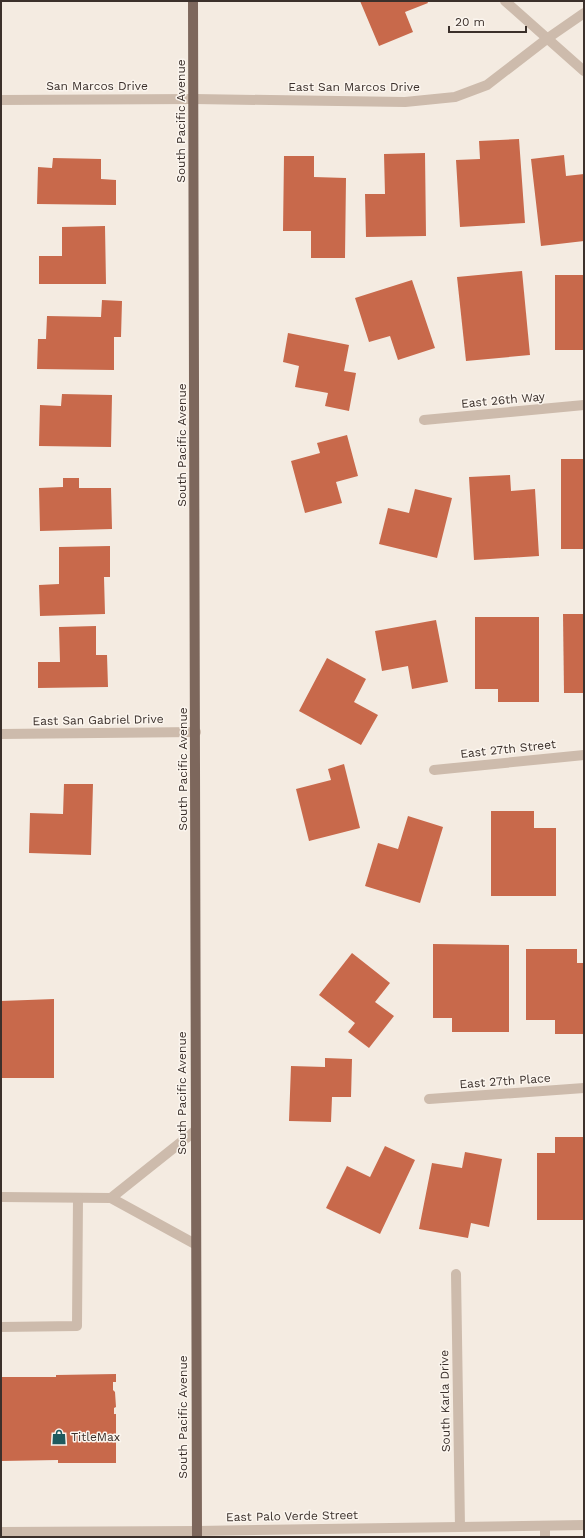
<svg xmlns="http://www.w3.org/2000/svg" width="585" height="1538" viewBox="0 0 585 1538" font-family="'Work Sans',sans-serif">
  <rect width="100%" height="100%" fill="#f4ebe1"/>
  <g fill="#c8694b">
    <polygon points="360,1 427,1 428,3 405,12 413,32 379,46"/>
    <polygon points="519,139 525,223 460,227 456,160 480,159 479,141"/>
    <polygon points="425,153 426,236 366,237 365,194 385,194 384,154"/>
    <polygon points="564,155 566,176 584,174 584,241 541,246 531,159"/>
    <polygon points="284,156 314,156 314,177 346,178 345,258 311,258 311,231 283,231"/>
    <polygon points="53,158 101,159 101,179 116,180 116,205 37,204 38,167 52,168"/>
    <polygon points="105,226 106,284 39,284 39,256 62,256 62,227"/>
    <polygon points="522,271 530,355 466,361 457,277"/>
    <rect x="555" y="275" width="29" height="75"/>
    <polygon points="412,280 435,348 398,360 390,336 369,342 355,298"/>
    <polygon points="102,300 122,301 121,337 114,337 114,370 37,369 38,339 46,339 47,316 101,317"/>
    <polygon points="288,333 349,345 344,371 356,373 349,411 325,406 328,393 295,387 299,366 283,362"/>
    <polygon points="62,394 112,395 111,447 39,446 40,405 61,406"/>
    <polygon points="347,435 358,476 336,482 342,503 305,513 291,461 320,453 317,443"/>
    <rect x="561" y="459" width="23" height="90"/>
    <polygon points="510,475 511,491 535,489 539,556 474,560 469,477"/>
    <polygon points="63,478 79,478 79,488 111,488 112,529 40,531 39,488 63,487"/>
    <polygon points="415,489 452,498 437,558 379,544 388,508 409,513"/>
    <polygon points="110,546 110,577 104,577 105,614 40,616 39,585 59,584 59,547"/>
    <polygon points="563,614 584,614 584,693 564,693"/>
    <polygon points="475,617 539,617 539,702 498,702 498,689 475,689"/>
    <polygon points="436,620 448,682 412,689 408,666 382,671 375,631"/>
    <polygon points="96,626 96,655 107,655 108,687 38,688 38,662 60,662 59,627"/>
    <polygon points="327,658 366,679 354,702 378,715 361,745 299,711"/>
    <polygon points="344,764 360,828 309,841 296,789 331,780 328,769"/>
    <polygon points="64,784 93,784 91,855 29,853 30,813 63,814"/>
    <polygon points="491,811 534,811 534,828 556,828 556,896 491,896"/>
    <polygon points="408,816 443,827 420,903 365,886 378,843 398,849"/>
    <polygon points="433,944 509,945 509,1032 452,1032 452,1018 433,1018"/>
    <polygon points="526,949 577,949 577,963 584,963 584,1034 555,1034 555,1020 526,1020"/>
    <polygon points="352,953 390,983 375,1002 394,1016 369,1048 348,1032 355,1023 319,995"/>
    <polygon points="54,999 54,1078 1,1078 1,1001"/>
    <polygon points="325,1058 352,1059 351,1097 332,1097 331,1122 289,1121 291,1066 325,1067"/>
    <polygon points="555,1137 584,1137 584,1220 537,1220 537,1153 555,1153"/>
    <polygon points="385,1146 415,1160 380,1234 326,1208 347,1166 370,1177"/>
    <polygon points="465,1152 502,1159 489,1227 471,1223 468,1238 419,1229 432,1163 462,1168"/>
    <polygon points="116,1374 116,1382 113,1382 113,1390 115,1392 116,1407 114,1408 114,1414 116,1414 116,1463 58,1463 58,1460 1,1461 1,1377 56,1377 56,1375"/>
  </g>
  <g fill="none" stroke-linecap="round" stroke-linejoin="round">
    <g stroke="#cdbbac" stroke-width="10">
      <polyline points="505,1 584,71"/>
      <polyline points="1,100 194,99 405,102 455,97 487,85 548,38 584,13"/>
      <polyline points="424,420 584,405"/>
      <polyline points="1,734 196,732"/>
      <polyline points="434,770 584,755"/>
      <polyline points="429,1099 584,1088"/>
      <polyline points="1,1197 111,1198 195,1244"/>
      <polyline points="111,1198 195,1131"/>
      <polyline points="456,1274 460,1527"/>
      <polyline points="1,1327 77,1326 78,1198"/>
      <polyline points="545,1526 545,1537"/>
      <polyline points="1,1532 197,1531 584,1525"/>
    </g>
    <polyline stroke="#7d675c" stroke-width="10" points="193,1 197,1537"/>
  </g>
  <defs>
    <g id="shop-bare" transform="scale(1.2)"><path d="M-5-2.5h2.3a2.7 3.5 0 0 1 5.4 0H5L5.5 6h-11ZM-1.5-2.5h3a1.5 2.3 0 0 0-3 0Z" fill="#1f5a5e" stroke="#fbf5ee" stroke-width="2.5" paint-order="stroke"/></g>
  </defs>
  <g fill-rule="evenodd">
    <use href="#shop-bare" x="59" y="1437"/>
  </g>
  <g text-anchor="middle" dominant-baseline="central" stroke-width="3" stroke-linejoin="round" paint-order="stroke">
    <g font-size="12" fill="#3b302b" stroke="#fbf5ee">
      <text x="97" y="86">San Marcos Drive</text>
      <text x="354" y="87">East San Marcos Drive</text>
      <text transform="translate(181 121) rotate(-90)">South Pacific Avenue</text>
      <text transform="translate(503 400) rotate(-5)">East 26th Way</text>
      <text transform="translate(182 445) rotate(-90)">South Pacific Avenue</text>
      <text transform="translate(98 720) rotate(-1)">East San Gabriel Drive</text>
      <text transform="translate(508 749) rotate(-6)">East 27th Street</text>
      <text transform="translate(183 769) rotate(-90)">South Pacific Avenue</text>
      <text transform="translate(505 1081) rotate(-4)">East 27th Place</text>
      <text transform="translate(182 1093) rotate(-90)">South Pacific Avenue</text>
      <text transform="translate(445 1401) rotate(-91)">South Karla Drive</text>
      <text transform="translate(183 1417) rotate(-90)">South Pacific Avenue</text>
      <text transform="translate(292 1516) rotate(-1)">East Palo Verde Street</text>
    </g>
    <g font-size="12" fill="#3b302b" stroke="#fbf5ee" text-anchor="start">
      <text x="71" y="1437">TitleMax</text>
    </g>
  </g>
  <rect width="585" height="1538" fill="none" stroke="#3b302b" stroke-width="4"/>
  <path d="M449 26v6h77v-6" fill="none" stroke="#3b302b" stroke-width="2"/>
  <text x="455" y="26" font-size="12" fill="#3b302b" stroke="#fbf5ee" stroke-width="3" paint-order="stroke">20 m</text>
</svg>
